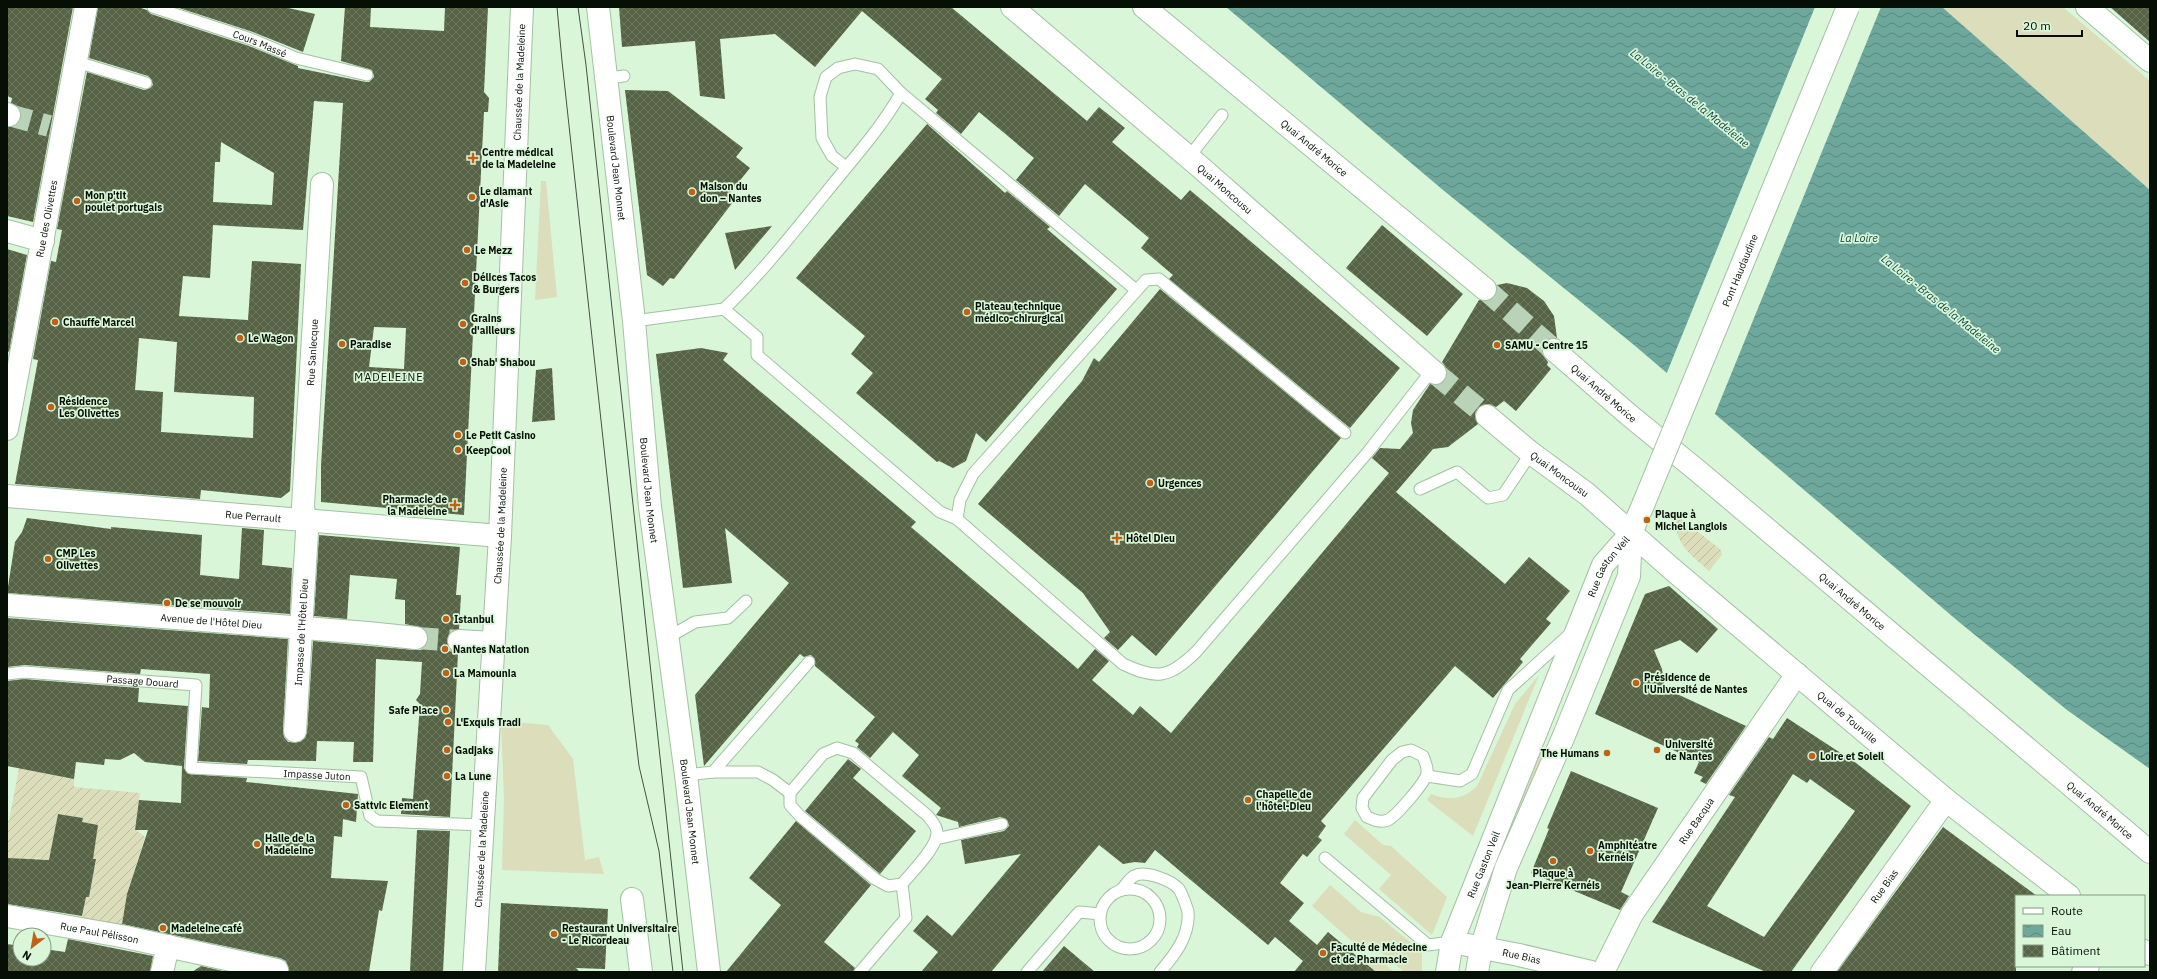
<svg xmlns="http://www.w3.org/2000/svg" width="2157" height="979" viewBox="0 0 2157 979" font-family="'IBM Plex Sans',sans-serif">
  <defs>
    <pattern id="garden-furrows" width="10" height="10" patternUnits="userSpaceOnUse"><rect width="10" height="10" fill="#dcddbb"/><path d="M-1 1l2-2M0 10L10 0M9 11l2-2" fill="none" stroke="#bbbc9f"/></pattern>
    <pattern id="water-waves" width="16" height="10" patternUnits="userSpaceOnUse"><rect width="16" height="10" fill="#6ea89d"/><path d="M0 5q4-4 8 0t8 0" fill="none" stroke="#58877e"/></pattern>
    <pattern id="building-cross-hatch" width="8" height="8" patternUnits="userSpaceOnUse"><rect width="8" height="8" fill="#566344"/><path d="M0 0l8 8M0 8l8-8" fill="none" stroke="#6e7860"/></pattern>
  </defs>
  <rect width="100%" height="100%" fill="#d9f6d8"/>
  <g fill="#dcddbb">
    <polygon points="1942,7 2063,7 2150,81 2150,190"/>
    <polygon points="541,181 546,181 557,297 535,300"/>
    <path d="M1539,675L1473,836L1427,800L1431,794C1450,801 1462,800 1477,786L1515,704Z"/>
    <polygon points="501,721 548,725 573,759 585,860 599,857 604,874 502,870 504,798"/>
    <polygon points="1542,748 1548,750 1504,856 1498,854"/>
    <polygon points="1355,820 1383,845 1391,846 1447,897 1432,935 1379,889 1391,875 1344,834"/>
    <polygon points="1330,885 1361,912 1380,917 1422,952 1422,972 1404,972 1369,942 1362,950 1312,906"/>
    <polygon points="1373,960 1384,964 1394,972 1376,972 1367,965"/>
  </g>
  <g fill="url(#garden-furrows)">
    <path d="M1677,515L1721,550L1722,555L1709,571C1692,556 1671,541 1677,515Z"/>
    <polygon points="19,768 74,779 74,787 140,793 135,829 145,837 128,890 121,929 82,919 86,897 89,897 91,887 87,886 91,868 95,868 96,860 92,859 98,825 82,822 83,818 58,814 50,860 35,858 34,864 7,858 7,821 9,821"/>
  </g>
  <polygon fill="url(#water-waves)" points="1226,7 1942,7 2150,190 2150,769 2067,710 1959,622 1634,345 1443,190"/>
  <polygon fill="#d9f6d8" points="1815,7 1881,7 1714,416 1666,375"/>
  <g fill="url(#building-cross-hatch)" fill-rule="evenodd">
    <polygon points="7,7 73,7 33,222 7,216 7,127 16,125 21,115 19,108 11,103 12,98 7,96"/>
    <path d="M98,7H138L147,10L151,14L249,46L298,66V68L366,82H369L374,77L372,70L341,61L345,7H371L370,27L444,31L445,7H488L484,92L489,98L488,112H484L464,515L321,502V466L343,103L314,101L303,230L213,225L210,278L183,276L179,316L248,320L252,261L301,264L290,491L281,498L201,490L200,499L15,484L38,360L33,359L51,261L56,262L62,230L57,229L87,72L144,90L150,88L153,85L151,79L148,76L89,58ZM221,142L274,173L272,205L213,202L215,162H220ZM374,327L406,328L404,369L369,367ZM139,338L177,342L174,392L254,397L253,438L161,432L163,392L135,390Z"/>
    <polygon points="176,7 284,7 315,14 303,52 253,32"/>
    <polygon points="619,7 951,7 1087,121 1099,107 1125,128 1112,142 1181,200 1190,190 1400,368 1350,428 1169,279 1173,275 1141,248 1149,238 1085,184 1059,216 1016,180 1034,158 979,112 961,134 936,113 938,110 925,99 942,79 862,11 815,67 775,34 720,39 725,99 700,96 695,41 622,47"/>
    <polygon points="2110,7 2150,7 2150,42"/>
    <polygon points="625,90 668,91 743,148 736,157 750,168 730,193 733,202 674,279 670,278 663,286 647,275"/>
    <polygon points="927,124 1005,193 1007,191 1050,227 1047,229 1117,289 986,442 976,433 966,461 953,468 939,461 937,462 856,393 873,373 851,354 865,336 796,278"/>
    <polygon points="1382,225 1463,294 1427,336 1346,268"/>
    <polygon points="772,226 735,270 725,233"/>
    <polygon points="7,249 27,255 9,352 7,351"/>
    <polygon points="1507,283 1527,288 1544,301 1554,316 1557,338 1550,338 1544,342 1542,348 1542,354 1548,362 1547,365 1551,369 1516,411 1504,401 1496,407 1489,404 1478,408 1475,414 1478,424 1448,447 1433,449 1396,492 1505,584 1529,557 1570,591 1546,619 1551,623 1520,659 1523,662 1493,698 1455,666 1321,821 1326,826 1318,837 1322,840 1307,857 1303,854 1280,883 1304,903 1289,921 1317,945 1328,932 1376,972 1294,972 1303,961 1275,937 1268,945 1155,850 1145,863 1135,862 1123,864 1099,845 991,972 921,972 938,952 913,931 927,915 952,936 1021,854 965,864 961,840 1004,831 1009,826 1007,820 1000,817 959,827 958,822 936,815 941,808 902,776 919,755 893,732 870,758 857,747 859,744 855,741 875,717 815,666 815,659 811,655 804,657 800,654 704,766 695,695 789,583 725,528 732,583 683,588 656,354 701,348 728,353 723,360 916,522 911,527 1078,669 1095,649 1109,661 1092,680 1133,715 1140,706 1171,733 1389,473 1372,458 1380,448 1400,449 1413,433 1411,423 1413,410 1430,384 1439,385 1445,381 1447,369 1442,362 1479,300 1490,301 1497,291 1497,285"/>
    <polygon points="1160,289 1341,438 1156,656 1132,635 1118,650 1104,638 1110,632 1083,593 978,504 1082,381 1094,358 1099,362"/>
    <polygon points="552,368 555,420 532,422 536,370"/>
    <polygon points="27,518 111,529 111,527 202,535 200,575 239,579 242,528 264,530 262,565 292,568 290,614 7,593 15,542 22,532"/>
    <polygon points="319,535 460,547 456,595 461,595 459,629 449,634 447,641 452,651 458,653 450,817 401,814 402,798 413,799 420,704 416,700 420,694 422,662 376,659 373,762 353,762 354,742 317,741 316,761 248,760 247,764 198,761 202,707 209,708 210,674 141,669 140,674 25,665 7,667 7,618 288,639 283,731 284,737 288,742 300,742 305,738 307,732 313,641 415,650 421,650 426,646 428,639 427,633 423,628 405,624 405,600 395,599 397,579 350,575 347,619 314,616"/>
    <polygon points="1669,586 1718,629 1697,653 1680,640 1654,650 1662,669 1664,683 1662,687 1746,726 1706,784 1700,781 1703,777 1694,773 1699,762 1595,714 1645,594"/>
    <polygon points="24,679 139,688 138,702 188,706 184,768 188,774 247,778 246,782 358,794 356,822 343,819 342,837 334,836 331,878 388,881 382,911 379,910 369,972 289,972 286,961 280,958 122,924 127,894 148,830 135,830 139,800 181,803 182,766 145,762 134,753 120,760 105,759 104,765 76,762 74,779 7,766 7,681"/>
    <path d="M1787,718L1856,763L1911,806L1791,972H1766L1652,922L1735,797L1729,795L1769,737L1773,739ZM1793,774L1807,783L1810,779L1855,811L1764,937L1707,906Z"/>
    <polygon points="848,759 861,769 853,778 916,831 880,874 805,811"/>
    <polygon points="1571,771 1658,808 1621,892 1629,896 1620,910 1531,873 1549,829 1547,828"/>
    <polygon points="58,814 83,818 82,822 98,825 93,859 96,859 89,897 86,897 82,916 7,904 7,858 49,860"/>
    <polygon points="796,821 871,885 824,942 855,968 853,972 726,972 781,905 749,878"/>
    <polygon points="1943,827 2037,896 2016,896 2016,972 1837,972"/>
    <polygon points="417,830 450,831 443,972 410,972"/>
    <polygon points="501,903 608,909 605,969 576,968 580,972 498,972"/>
    <polygon points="68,939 153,956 150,972 7,972 7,944 20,946 20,959 44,959 44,949 65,952"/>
    <polygon points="1064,946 1095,972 1042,972"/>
    <polygon points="201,966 227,972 192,972"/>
  </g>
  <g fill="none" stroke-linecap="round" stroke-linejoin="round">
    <g stroke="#b9d3b8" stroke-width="22" stroke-dasharray="22 11" stroke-linecap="butt">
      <polyline points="9,115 49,126"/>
      <polyline points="1435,373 1487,416"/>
      <polyline points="416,638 459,641"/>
    </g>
    <polyline stroke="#b9d3b8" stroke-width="22" stroke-dasharray="22 11" stroke-linecap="butt" points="1485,289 1554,350"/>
    <g stroke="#a4c0a4" stroke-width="13">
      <g id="lane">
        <path id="s1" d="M153,7L251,39L296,58L367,75"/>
        <polyline points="77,62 146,83"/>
        <polyline points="606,78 624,76"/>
        <polyline points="1189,157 1222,115"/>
        <polyline points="846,167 832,156 822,138 820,97 826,77 838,68 855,64 878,69 901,93"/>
        <path d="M724,309C761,274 792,234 824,195C851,161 880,130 901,93L1136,290"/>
        <path d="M634,321L724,309L757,337V355L940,512L957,519L1123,664C1157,680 1169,678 1196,652L1368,452L1432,370"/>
        <polyline points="1420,489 1457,472 1488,498 1503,495 1531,453"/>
        <polyline points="957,519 960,500 973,474 1146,280 1159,279 1345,433"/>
        <polyline points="667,638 695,622 728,618 746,601"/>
        <path id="s2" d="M7,674L24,672L196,685L191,768L361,777L370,816L377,821L483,825"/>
        <path d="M837,748L853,753L928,816C931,820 937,826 937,832C938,847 911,873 902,884L888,886L875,879L800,816L790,805V793L823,754Z"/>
        <path d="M1411,750L1423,756C1425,762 1428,767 1427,773C1426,782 1396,816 1388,820C1380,823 1374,820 1367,817L1362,808L1363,798L1392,760L1402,752Z"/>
        <polyline points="713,772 758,772 773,780 790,793"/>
        <polyline points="686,775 713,772 809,662"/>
        <polyline points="1427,776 1460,781 1472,774 1508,690 1572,632"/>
        <polyline points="936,839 1002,824"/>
        <polyline points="1325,858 1428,945 1452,942"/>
        <circle cx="1130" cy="919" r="30"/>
        <path d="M1121,890C1125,886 1129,879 1134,876C1145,870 1171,880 1179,889C1182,894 1187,907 1188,912C1190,936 1174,956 1160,972"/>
        <polyline points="860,972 906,918 902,884"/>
        <polyline points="1027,972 1079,912 1100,914"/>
      </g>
    </g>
    <g stroke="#a4c0a4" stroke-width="24">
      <g id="street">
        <path id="s3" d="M1012,7L1199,166L1435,373"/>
        <polyline points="2087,7 2150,61"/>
        <polyline points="7,114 9,115"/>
        <polyline points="7,231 43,241"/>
        <path id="s4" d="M1487,416L1531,453L1587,494L1672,569L1946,800L2069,896"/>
        <path id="s5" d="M7,429L86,7"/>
        <path id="s6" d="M7,496L500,536"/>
        <path id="s7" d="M305,520L303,506L322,184"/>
        <path id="s8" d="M7,605L368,633L416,638"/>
        <polyline points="459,641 493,643"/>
        <path id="s9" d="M295,731L307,532"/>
        <polyline points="632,899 641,972"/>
        <path id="s10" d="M7,916L121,936L277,970"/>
        <path id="s11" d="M1452,942L1519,955L1591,972"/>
        <polyline points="2144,951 2150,954"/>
        <polyline points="162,972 168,946"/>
        <path id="s12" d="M1603,972L1632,914L1797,674"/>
        <path id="s13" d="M1822,972L1946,800"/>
        <polyline points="2083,972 2088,966"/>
      </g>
    </g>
    <g stroke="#a4c0a4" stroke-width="24">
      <g id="secondary">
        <path id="s14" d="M598,7L634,321L650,507L686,775L709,972"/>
        <path id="s15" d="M474,972L500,536L522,7"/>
        <path id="s16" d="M1447,972L1452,942L1603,565L1631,533"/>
        <polyline points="1477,972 1481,949 1506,868 1563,738 1629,576 1631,533 1643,505"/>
      </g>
    </g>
    <g stroke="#a4c0a4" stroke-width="24">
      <g id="primary">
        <path id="s17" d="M1144,7L1485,289"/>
        <path id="s18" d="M1554,350L1629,415L1699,472L2150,852"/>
      </g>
    </g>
    <use href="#lane" stroke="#fff" stroke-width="11"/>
    <use href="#street" stroke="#fff" stroke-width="22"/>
    <use href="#secondary" stroke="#fff" stroke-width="22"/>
    <use href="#primary" stroke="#fff" stroke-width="22"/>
    <g stroke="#445343" stroke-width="1">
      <polyline points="557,7 562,61 633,715 639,766 659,851 673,972"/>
      <polyline points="578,7 586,65 683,972"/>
    </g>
    <g stroke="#a4c0a4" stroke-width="24" stroke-linecap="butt">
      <g id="secondary-bridge">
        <path id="s19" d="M1643,505L1848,7"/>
      </g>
    </g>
    <use href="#secondary-bridge" stroke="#fff" stroke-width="22"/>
  </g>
  <g fill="#c06216" stroke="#d9f6d8" stroke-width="1.5">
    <path d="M471 152h4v4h4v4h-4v4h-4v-4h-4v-4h4z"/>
    <circle cx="692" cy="192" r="4"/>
    <circle cx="472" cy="197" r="4"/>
    <circle cx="77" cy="201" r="4"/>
    <circle cx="467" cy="250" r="4"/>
    <circle cx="465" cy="283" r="4"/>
    <circle cx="967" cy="312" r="4"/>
    <circle cx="55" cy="322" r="4"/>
    <circle cx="463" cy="324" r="4"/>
    <circle cx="240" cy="338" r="4"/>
    <circle cx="342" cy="344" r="4"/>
    <circle cx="1497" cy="345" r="4"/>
    <circle cx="463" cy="362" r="4"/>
    <circle cx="51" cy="407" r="4"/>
    <circle cx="458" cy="435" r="4"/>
    <circle cx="458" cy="450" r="4"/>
    <circle cx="1150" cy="483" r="4"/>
    <path d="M453 499h4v4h4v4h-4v4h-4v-4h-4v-4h4z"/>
    <circle cx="1647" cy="520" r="4"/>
    <path d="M1115 532h4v4h4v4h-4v4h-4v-4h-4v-4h4z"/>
    <circle cx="48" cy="559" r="4"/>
    <circle cx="167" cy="603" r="4"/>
    <circle cx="446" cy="619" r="4"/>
    <circle cx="445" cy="649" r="4"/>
    <circle cx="446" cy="673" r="4"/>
    <circle cx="1636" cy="683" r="4"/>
    <circle cx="446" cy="710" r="4"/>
    <circle cx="448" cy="722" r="4"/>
    <circle cx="447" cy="750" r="4"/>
    <circle cx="1657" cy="750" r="4"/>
    <circle cx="1607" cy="753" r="4"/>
    <circle cx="1812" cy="756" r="4"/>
    <circle cx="447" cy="776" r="4"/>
    <circle cx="1248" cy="800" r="4"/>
    <circle cx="346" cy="805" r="4"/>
    <circle cx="257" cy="844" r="4"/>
    <circle cx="1590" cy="851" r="4"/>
    <circle cx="1553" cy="861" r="4"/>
    <circle cx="163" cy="928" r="4"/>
    <circle cx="554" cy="934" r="4"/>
    <circle cx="1323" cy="953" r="4"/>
  </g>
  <g text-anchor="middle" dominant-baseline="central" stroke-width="3.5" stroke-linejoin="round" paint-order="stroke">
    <g font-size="10" fill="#060f06" stroke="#d9f6d8">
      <text stroke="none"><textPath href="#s1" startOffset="113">Cours Massé</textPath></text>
      <text stroke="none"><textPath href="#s15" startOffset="891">Chaussée de la Madeleine</textPath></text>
      <text stroke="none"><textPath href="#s17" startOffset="221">Quai André Morice</textPath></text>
      <text stroke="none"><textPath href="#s14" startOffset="162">Boulevard Jean Monnet</textPath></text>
      <text stroke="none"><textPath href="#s3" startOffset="280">Quai Moncousu</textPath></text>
      <text stroke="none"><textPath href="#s5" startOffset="214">Rue des Olivettes</textPath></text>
      <text stroke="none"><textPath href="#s19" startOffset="254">Pont Haudaudine</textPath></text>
      <text stroke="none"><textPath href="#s7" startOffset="168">Rue Sanlecque</textPath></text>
      <text stroke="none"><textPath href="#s18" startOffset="66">Quai André Morice</textPath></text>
      <text stroke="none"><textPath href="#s4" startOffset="93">Quai Moncousu</textPath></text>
      <text stroke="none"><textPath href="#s14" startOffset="486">Boulevard Jean Monnet</textPath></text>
      <text stroke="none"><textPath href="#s6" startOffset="247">Rue Perrault</textPath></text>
      <text stroke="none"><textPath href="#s15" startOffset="447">Chaussée de la Madeleine</textPath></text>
      <text stroke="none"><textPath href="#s16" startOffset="438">Rue Gaston Veil</textPath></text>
      <text stroke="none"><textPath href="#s18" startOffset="390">Quai André Morice</textPath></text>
      <text stroke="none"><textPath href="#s8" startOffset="205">Avenue de l'Hôtel Dieu</textPath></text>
      <text stroke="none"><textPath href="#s9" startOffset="99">Impasse de l'Hôtel Dieu</textPath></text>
      <text stroke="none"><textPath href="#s2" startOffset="136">Passage Douard</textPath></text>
      <text stroke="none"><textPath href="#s4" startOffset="470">Quai de Tourville</textPath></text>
      <text stroke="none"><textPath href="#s2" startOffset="399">Impasse Juton</textPath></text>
      <text stroke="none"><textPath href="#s18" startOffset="714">Quai André Morice</textPath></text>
      <text stroke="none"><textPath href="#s14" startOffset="810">Boulevard Jean Monnet</textPath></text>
      <text stroke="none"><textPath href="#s12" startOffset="178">Rue Bacqua</textPath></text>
      <text stroke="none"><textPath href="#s15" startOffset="123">Chaussée de la Madeleine</textPath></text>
      <text stroke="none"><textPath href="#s16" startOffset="114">Rue Gaston Veil</textPath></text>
      <text stroke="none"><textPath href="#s13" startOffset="106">Rue Bias</textPath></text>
      <text stroke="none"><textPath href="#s10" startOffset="94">Rue Paul Pélisson</textPath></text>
      <text stroke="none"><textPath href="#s11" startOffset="71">Rue Bias</textPath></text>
    </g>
    <g font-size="10" font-weight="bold" fill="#060f06" stroke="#d9f6d8" text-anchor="start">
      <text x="482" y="152">Centre médical<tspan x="482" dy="12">de la Madeleine</tspan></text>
      <text x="700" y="186">Maison du<tspan x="700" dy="12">don – Nantes</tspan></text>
      <text x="480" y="191">Le diamant<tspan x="480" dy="12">d'Asie</tspan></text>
      <text x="85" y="195">Mon p'tit<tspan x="85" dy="12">poulet portugais</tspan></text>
      <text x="475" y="250">Le Mezz</text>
      <text x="473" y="277">Délices Tacos<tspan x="473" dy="12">&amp; Burgers</tspan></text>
      <text x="975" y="306">Plateau technique<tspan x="975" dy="12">médico-chirurgical</tspan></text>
      <text x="471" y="318">Grains<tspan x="471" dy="12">d'ailleurs</tspan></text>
      <text x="63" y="322">Chauffe Marcel</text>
      <text x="248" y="338">Le Wagon</text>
      <text x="350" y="344">Paradise</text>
      <text x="1505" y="345">SAMU - Centre 15</text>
      <text x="471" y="362">Shab' Shabou</text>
      <text x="59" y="401">Résidence<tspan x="59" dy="12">Les Olivettes</tspan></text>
      <text x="466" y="435">Le Petit Casino</text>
      <text x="466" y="450">KeepCool</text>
      <text x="1158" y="483">Urgences</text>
      <text x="447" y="499" text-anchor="end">Pharmacie de<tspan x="447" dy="12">la Madeleine</tspan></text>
      <text x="1655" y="514">Plaque à<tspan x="1655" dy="12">Michel Langlois</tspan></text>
      <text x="1126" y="538">Hôtel Dieu</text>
      <text x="56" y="553">CMP Les<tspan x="56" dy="12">Olivettes</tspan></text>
      <text x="175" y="603">De se mouvoir</text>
      <text x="454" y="619">Istanbul</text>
      <text x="453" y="649">Nantes Natation</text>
      <text x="454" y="673">La Mamounia</text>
      <text x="1644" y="677">Présidence de<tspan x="1644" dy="12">l'Université de Nantes</tspan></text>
      <text x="438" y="710" text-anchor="end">Safe Place</text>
      <text x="456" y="722">L'Exquis Tradi</text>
      <text x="1665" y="744">Université<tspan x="1665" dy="12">de Nantes</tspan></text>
      <text x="455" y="750">Gadjaks</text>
      <text x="1599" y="753" text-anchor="end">The Humans</text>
      <text x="1820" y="756">Loire et Soleil</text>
      <text x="455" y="776">La Lune</text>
      <text x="1256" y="794">Chapelle de<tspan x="1256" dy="12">l'hôtel-Dieu</tspan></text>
      <text x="354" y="805">Sattvic Element</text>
      <text x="265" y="838">Halle de la<tspan x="265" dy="12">Madeleine</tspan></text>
      <text x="1598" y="845">Amphitéatre<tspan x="1598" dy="12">Kernéis</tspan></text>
      <text x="1553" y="873" text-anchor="middle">Plaque à<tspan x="1553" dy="12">Jean-Pierre Kernéis</tspan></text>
      <text x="171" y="928">Madeleine café</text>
      <text x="562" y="928">Restaurant Universitaire<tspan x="562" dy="12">- Le Ricordeau</tspan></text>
      <text x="1331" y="947">Faculté de Médecine<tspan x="1331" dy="12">et de Pharmacie</tspan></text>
    </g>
    <g font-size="11" font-style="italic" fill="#11453e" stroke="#d9f6d8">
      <text transform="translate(1690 98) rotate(39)">La Loire - Bras de la Madeleine</text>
      <text x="1859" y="238">La Loire</text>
      <text transform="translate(1941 304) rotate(39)">La Loire - Bras de la Madeleine</text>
    </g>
    <g font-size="11" letter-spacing="1" fill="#060f06" stroke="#d9f6d8">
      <text x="389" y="377">MADELEINE</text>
    </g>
  </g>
  <rect width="2157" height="979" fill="none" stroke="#060f06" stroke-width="16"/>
  <rect x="2015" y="895" width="130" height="72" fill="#d9f6d8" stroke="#859a84"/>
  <rect x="2023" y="908" width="20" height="6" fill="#ffffff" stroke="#859a84"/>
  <text x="2051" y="915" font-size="12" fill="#060f06">Route</text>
  <rect x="2023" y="925" width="20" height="12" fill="url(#water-waves)" stroke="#859a84"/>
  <text x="2051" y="935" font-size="12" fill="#060f06">Eau</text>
  <rect x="2023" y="945" width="20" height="12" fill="url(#building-cross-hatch)" stroke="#859a84"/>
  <text x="2051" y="955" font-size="12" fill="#060f06">Bâtiment</text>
  <g transform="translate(32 947) rotate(211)"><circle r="19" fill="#d9f6d8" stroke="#859a84"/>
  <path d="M0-3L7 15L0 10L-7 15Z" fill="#c06216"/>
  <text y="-6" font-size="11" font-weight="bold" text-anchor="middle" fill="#060f06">N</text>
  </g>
  <path d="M2017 30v6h65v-6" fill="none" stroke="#060f06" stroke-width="2"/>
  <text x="2023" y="30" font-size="12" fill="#060f06" stroke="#d9f6d8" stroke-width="3" paint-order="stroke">20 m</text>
</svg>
